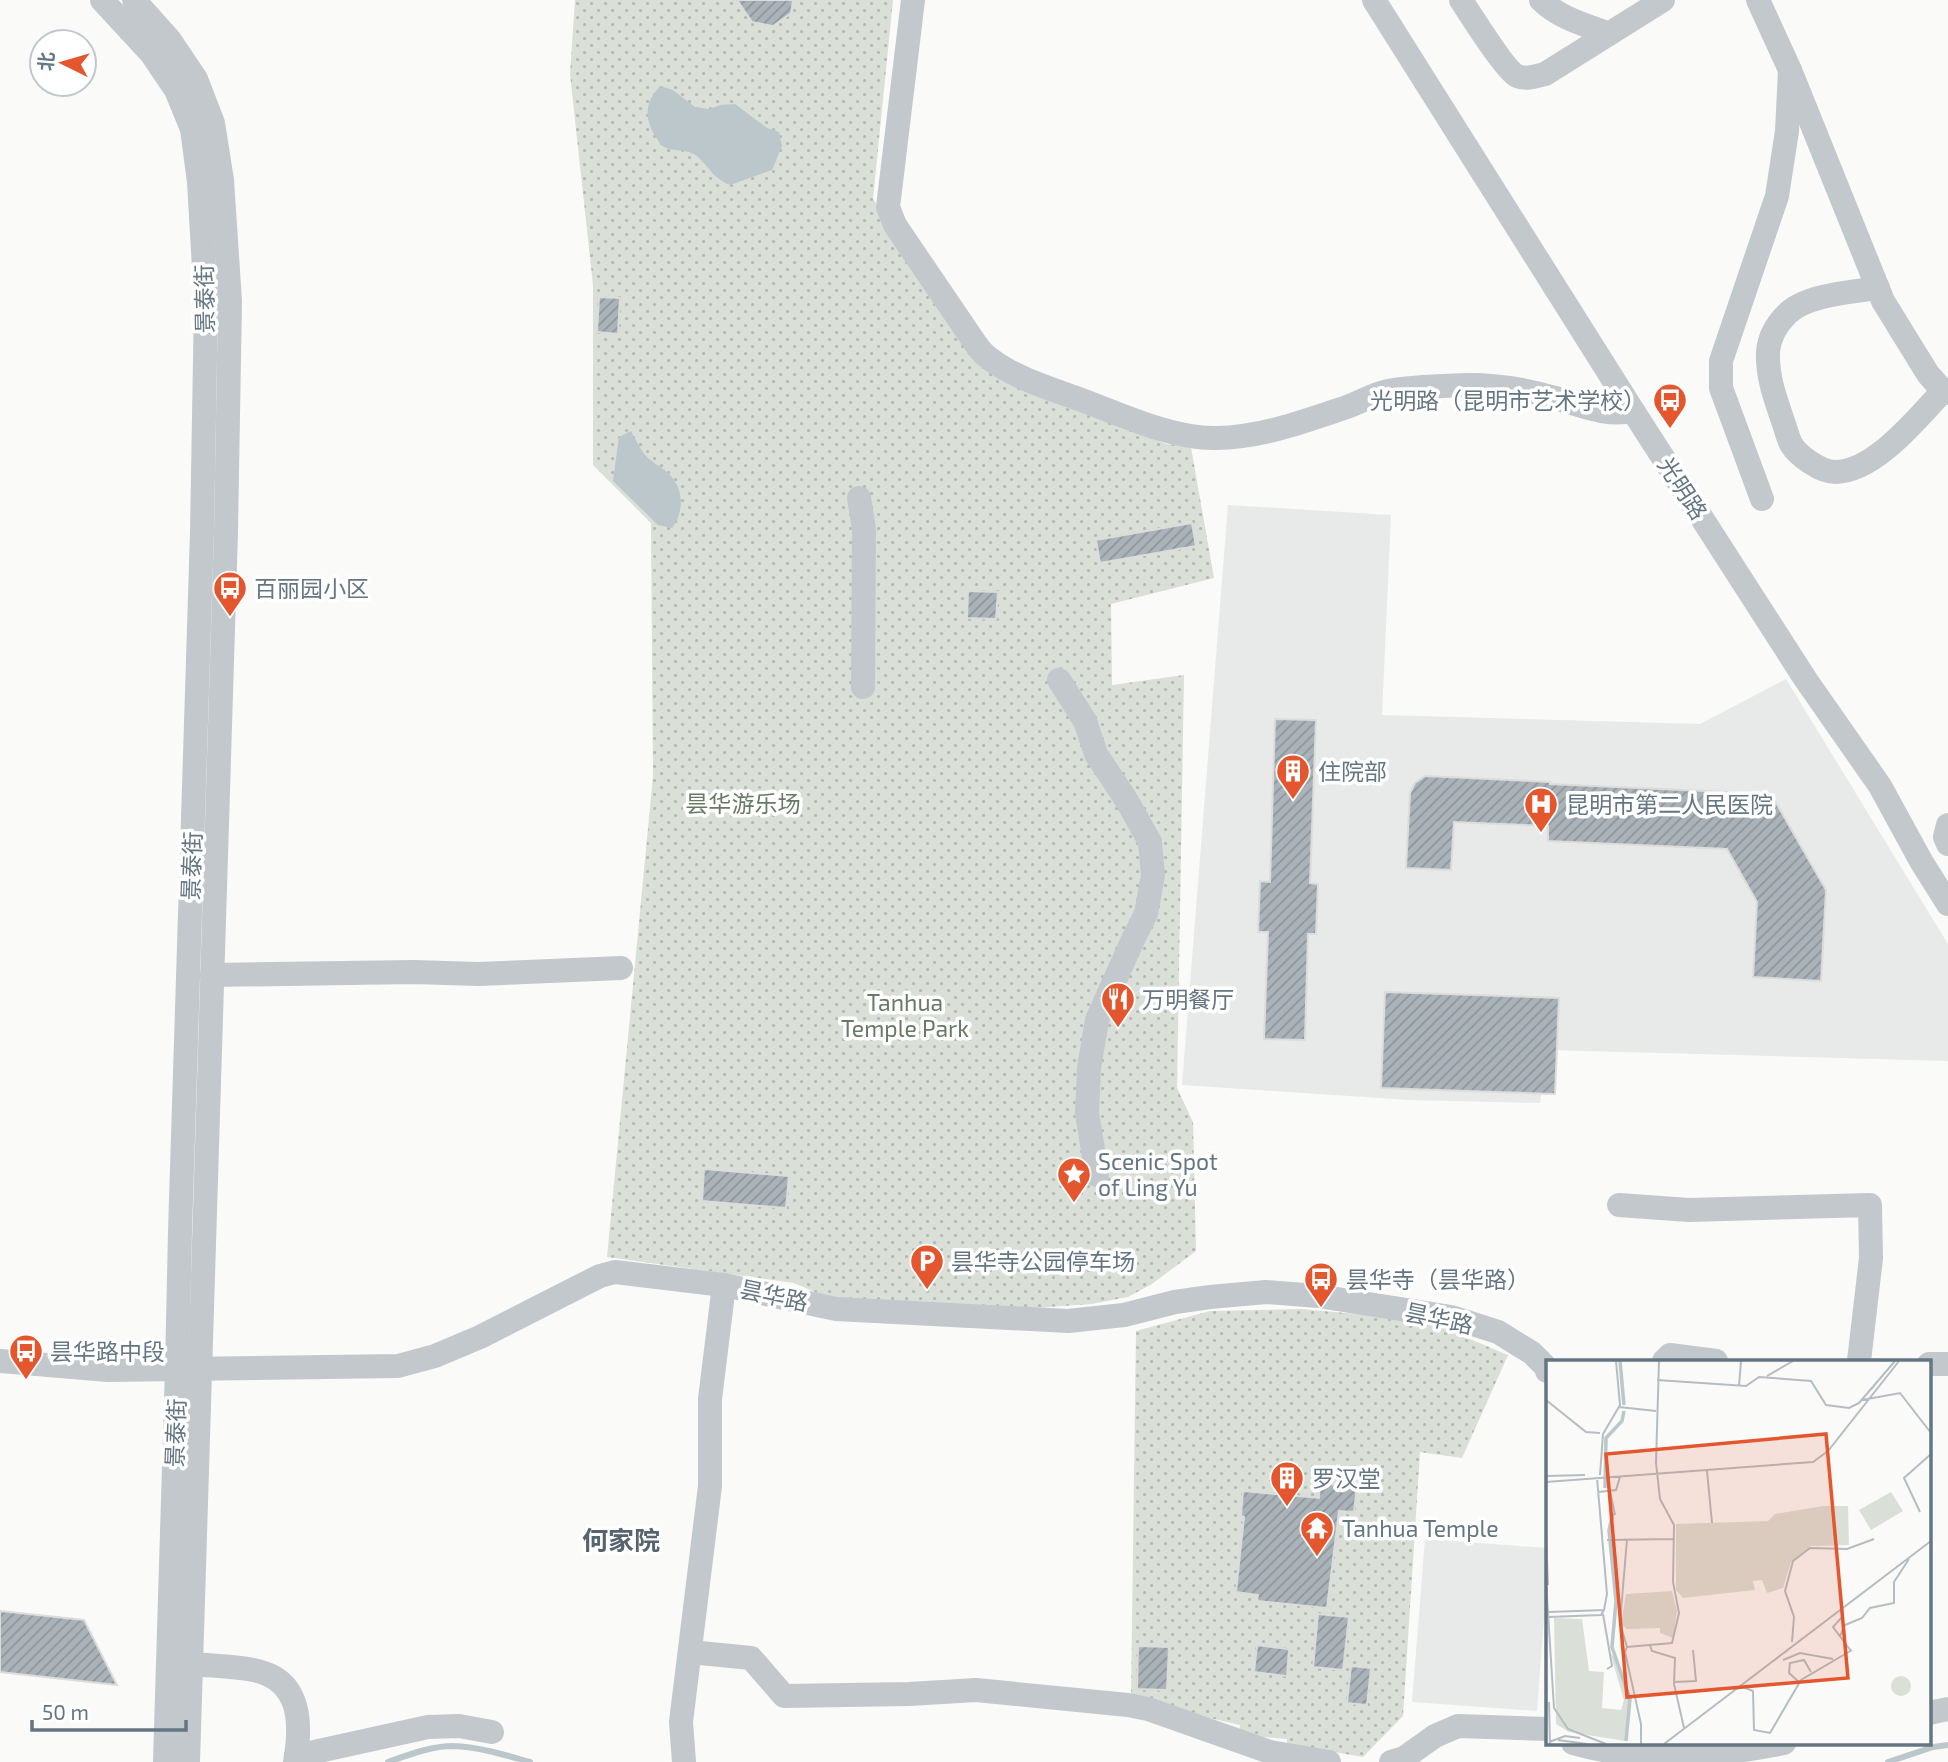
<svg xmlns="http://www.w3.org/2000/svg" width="1948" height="1762" viewBox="0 0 1948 1762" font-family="'Exo 2','Noto Sans SC',sans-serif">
  <defs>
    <pattern id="park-dots" width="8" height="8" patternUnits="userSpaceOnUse" patternTransform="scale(1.75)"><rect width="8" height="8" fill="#dadfd7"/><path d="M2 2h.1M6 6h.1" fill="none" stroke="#b4b9b4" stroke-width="1.8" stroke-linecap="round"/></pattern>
    <pattern id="building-hatch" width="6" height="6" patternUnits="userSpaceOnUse" patternTransform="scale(1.75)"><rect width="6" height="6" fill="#aab3b9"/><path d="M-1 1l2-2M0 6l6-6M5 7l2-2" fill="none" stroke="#8e969c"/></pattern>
  </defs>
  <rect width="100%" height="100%" fill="#fafaf8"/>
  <g fill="#e8e9e9">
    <polygon points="1228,505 1391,515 1382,715 1700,724 1786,679 1948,944 1948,1061 1549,1050 1540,1103 1410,1100 1182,1085"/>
    <polygon points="1425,1539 1547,1548 1547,1579 1537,1711 1412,1702"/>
  </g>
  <g fill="url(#park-dots)">
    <polygon points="575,0 893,0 873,199 986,370 1098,418 1167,444 1191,447 1214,578 1111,604 1112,685 1184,675 1177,1088 1193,1122 1196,1251 1152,1284 1128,1297 1091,1304 1021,1309 829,1298 794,1283 607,1257 653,776 651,523 593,465 593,285 570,74"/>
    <polygon points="1301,1309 1425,1320 1508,1355 1462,1458 1420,1452 1403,1716 1363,1757 1287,1744 1287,1739 1239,1735 1240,1725 1131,1700 1136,1331 1210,1311"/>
  </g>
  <g fill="#bbc7cb">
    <path d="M660,86L673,90L695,107L709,109L721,105L735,104L767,128L779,132L782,146L772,170L730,185C713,178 710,168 697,156C687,148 672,153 661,145C660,144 656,137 655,136C644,116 645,103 660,86Z"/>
    <path d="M631,431C635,439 640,448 645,455C651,462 660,466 667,472C684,487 685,511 672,528L658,525L613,481L619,437Z"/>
  </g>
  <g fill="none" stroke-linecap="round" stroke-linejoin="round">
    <g stroke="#bbc7cb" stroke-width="6">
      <path d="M388,1762C408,1755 431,1746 453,1746C480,1747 505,1755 530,1762"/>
      <polyline points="1888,1762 1933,1747 1948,1745"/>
    </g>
  </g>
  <g fill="url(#building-hatch)" stroke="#dcdcda" stroke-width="2">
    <polygon points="737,0 793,0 791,13 773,26 752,22"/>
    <polygon points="599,297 620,298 618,334 597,332"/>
    <polygon points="1192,523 1196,546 1100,563 1096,540"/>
    <polygon points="968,591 998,592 996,619 967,618"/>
    <polygon points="1275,719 1316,720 1310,883 1318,884 1316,934 1308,934 1305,1040 1264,1039 1268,932 1258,932 1260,881 1270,882"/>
    <polygon points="1425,776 1550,782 1550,784 1771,794 1826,890 1821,981 1753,977 1757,902 1727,849 1548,841 1548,826 1454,822 1451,870 1406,868 1410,793 1415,783"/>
    <polygon points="1385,992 1559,998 1555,1094 1381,1088"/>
    <polygon points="704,1169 789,1176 786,1208 702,1201"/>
    <polygon points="1320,1483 1357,1487 1354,1512 1339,1511 1327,1608 1257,1601 1258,1595 1236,1592 1244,1517 1241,1516 1243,1491 1319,1498"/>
    <polygon points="0,1611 84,1620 117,1685 0,1672"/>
    <polygon points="1318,1614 1349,1617 1343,1670 1313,1667"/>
    <polygon points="1257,1645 1289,1649 1287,1676 1254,1672"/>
    <polygon points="1138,1646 1169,1647 1167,1690 1137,1689"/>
    <polygon points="1351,1666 1371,1668 1367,1705 1347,1703"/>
  </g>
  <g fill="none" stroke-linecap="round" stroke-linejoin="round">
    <g stroke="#c3c8cc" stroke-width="24">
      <polyline points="102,0 151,53 176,90 192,129 199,182 206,302 202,532 180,1232 177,1368 165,1762"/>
      <polyline points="134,0 169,39 196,79 213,123 222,180 230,301 226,532 188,1762"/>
      <path d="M913,0L888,207L895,225L971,337C975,343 979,349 984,354C1009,376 1048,388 1079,399C1120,414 1172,439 1216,438C1259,438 1303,422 1344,408C1359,403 1373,394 1388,391C1414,386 1442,386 1468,385C1496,385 1524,389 1551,397C1579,404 1604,417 1633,411"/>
      <polyline points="1374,0 1633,411 1806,680 1880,786 1921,861 1948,904"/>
      <path d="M1461,0C1470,14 1506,71 1517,76C1526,80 1537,76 1545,74L1663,0"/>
      <path d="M1541,0C1559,18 1586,25 1609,34"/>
      <polyline points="1758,0 1790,70 1883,301 1928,374 1943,391 1948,393"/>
      <path d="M1878,288C1852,292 1806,295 1787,314C1777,324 1769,337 1768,352C1767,378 1776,400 1784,424C1786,430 1788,438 1791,444C1798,456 1821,472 1835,472C1875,472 1918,417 1943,391"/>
      <polyline points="859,498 864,529 863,687"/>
      <polyline points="1762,499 1721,388 1721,361 1777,196 1787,131 1790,70"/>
      <polyline points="1059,680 1085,721 1096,754 1127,801 1150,842 1153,875 1146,914 1135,935 1097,1020 1089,1068 1087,1113 1097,1175"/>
      <polyline points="1948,825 1945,837 1948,844"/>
      <polyline points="212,975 414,972 478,974 621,968"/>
      <polyline points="1619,1205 1689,1210 1870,1205 1871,1258 1859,1361"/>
      <polyline points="0,1361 108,1370 398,1366 435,1356 480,1337 584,1284 600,1276 615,1272 724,1285 836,1309 1068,1321 1124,1315 1175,1302 1210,1297 1266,1292 1318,1296 1451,1317 1498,1332 1532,1353 1546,1367 1547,1371"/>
      <polyline points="1664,1361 1670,1355 1716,1361"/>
      <polyline points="1929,1364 1948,1364"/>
      <polyline points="690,1652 751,1658 784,1696 909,1694 976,1690 1128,1705 1148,1709 1270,1752 1329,1762"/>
      <path d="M192,1664C212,1666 233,1666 253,1670C301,1679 302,1723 295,1762"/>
      <polyline points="1929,1713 1948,1709"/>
      <path d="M1573,1743C1639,1762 1716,1757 1784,1743"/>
      <polyline points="296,1756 428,1727 459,1726 492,1732"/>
      <polyline points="684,1762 681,1722 710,1486 710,1399 724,1285"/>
      <polyline points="1391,1762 1404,1758 1435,1736 1458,1726 1547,1729"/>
    </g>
  </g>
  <defs>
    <g id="bus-pin" transform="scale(1.75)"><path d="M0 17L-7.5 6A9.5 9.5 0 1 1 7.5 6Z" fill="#e4572e" stroke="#fff"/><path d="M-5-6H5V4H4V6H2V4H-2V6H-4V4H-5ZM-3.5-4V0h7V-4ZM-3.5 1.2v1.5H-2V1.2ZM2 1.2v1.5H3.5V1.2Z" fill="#fff"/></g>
    <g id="building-pin" transform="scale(1.75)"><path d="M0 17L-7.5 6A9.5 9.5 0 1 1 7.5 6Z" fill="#e4572e" stroke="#fff"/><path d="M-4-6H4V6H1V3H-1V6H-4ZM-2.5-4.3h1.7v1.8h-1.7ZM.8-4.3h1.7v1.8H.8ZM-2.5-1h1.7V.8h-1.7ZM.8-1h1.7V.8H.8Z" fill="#fff"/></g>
    <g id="hospital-pin" transform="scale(1.75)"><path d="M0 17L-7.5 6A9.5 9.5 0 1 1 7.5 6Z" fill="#e4572e" stroke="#fff"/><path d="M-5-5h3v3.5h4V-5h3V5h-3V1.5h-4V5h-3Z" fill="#fff"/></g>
    <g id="restaurant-pin" transform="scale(1.75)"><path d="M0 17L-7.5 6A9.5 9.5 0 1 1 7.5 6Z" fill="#e4572e" stroke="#fff"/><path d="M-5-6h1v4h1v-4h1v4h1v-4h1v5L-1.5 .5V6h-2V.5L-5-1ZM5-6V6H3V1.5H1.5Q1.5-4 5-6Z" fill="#fff"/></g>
    <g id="sight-pin" transform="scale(1.75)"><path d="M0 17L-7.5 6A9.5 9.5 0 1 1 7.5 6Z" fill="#e4572e" stroke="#fff"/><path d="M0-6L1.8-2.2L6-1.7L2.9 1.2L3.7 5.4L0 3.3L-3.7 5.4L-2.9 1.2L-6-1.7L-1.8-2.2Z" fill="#fff"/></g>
    <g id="parking-pin" transform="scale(1.75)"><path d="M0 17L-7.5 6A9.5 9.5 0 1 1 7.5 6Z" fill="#e4572e" stroke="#fff"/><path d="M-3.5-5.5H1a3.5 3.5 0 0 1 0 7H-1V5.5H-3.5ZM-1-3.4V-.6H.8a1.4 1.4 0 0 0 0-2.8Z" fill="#fff"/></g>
    <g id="temple-pin" transform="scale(1.75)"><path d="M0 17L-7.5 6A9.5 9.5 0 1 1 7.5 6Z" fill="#e4572e" stroke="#fff"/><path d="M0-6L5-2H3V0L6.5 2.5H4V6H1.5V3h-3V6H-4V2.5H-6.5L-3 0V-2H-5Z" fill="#fff"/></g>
  </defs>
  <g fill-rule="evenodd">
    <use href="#bus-pin" x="1670" y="400"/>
    <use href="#bus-pin" x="230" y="588"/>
    <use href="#building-pin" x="1293" y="771"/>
    <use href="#hospital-pin" x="1541" y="804"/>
    <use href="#restaurant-pin" x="1118" y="999"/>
    <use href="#sight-pin" x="1074" y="1174"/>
    <use href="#parking-pin" x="927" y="1261"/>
    <use href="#bus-pin" x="1321" y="1279"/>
    <use href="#bus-pin" x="26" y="1351"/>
    <use href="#building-pin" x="1287" y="1478"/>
    <use href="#temple-pin" x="1317" y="1528"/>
  </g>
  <g text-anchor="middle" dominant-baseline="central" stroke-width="7" stroke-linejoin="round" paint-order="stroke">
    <g font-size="23" fill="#657683" stroke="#fff">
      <text transform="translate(204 299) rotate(-91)">景泰街</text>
      <text transform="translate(1683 488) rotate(57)">光明路</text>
      <text transform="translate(191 866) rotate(-88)">景泰街</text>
      <text transform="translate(774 1295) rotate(12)">昙华路</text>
      <text transform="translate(1439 1318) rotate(12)">昙华路</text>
      <text transform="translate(175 1433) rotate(-88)">景泰街</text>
    </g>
    <g font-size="23" fill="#657683" stroke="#fff" text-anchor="start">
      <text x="1646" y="400" text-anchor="end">光明路（昆明市艺术学校）</text>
      <text x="254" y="588">百丽园小区</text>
      <text x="1318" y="771">住院部</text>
      <text x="1566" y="804">昆明市第二人民医院</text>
      <text x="1142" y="999">万明餐厅</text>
      <text x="1098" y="1161">Scenic Spot<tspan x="1098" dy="26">of Ling Yu</tspan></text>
      <text x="951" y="1261">昙华寺公园停车场</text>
      <text x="1346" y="1279">昙华寺（昙华路）</text>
      <text x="50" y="1351">昙华路中段</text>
      <text x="1312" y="1478">罗汉堂</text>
      <text x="1342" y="1528">Tanhua Temple</text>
    </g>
    <g font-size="23" fill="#687a64" stroke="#fff">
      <text x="743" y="803">昙华游乐场</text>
      <text x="905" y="1002">Tanhua<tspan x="905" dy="26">Temple Park</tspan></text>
    </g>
    <g font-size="26" font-weight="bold" fill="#57646e" stroke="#fff">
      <text x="621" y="1539">何家院</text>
    </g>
  </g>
  <g transform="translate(1546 1360)">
    <rect width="385" height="385" fill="#fafaf8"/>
    <path d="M345,132L357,151L325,170L313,150ZM345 326a10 10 0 1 1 20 0a10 10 0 1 1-20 0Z" fill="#dadfd7"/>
    <path d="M8,258L36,259L43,311L58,312L56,348L75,350L78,340L64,292L72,303L83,339L79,381L23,372L10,364Z" fill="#dadfd7"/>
    <path d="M277,146H302L303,185L265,186L245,202L237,228L221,233L216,220L207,221L209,230L137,238L130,230V164L222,161L229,154ZM126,231L131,251L127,278L114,273V268L81,269L75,264L80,234Z" fill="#dadfd7"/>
    <path fill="none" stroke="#bbc7cb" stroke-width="3.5" d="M74,1L78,45M59,128L60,78L76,61L78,51M67,153L63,170L70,241L66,287L84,339L80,381"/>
    <path fill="none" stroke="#b5bdc2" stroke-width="2" d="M221,16L247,1M111,20L200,26L213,17L265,21L280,45L303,48L313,43M193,26L195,1M0,40L40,72L54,73M316,40L354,33L385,73M313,43L349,1M73,47L110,51M161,111L166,163M54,115L57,74L74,45L70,1M0,116L39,115M51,118L61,234L58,250M0,122L267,102L282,91L353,1M64,131L69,155M52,132L70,130L74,117M374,152L358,118L385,94M0,175L2,225M61,180L127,179M0,221L8,348L22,369L60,384M3,252L58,250M57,254L66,306L61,309M3,257L55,255L58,250M296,257L287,267L305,291M294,276L299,265L316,258L324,248L348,243V222L363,199M246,282L248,257L239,231L247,201L264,188L301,189L328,179M104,285L106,291L129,298L128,324L138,368M81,287L74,263L81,179M237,300L254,293L287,299M128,322L150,321L147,290M253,322L243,313L244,303L258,300L265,312M187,330L197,327L207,331L208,370L224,373L255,320L306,290M3,342L4,384M12,380L41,384M3,382L19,376L34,378M95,384V364L79,292L81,287L126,283L133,253L127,222L128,165L114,139L110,103L113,1M118,384L385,181"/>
    <path fill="#e4572e" fill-opacity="0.15" stroke="#e4572e" stroke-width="3.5" d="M280,74L302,318L81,337L60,94Z"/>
    <rect width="385" height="385" fill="none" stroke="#657683" stroke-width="3.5"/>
  </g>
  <g transform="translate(63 63) rotate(275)"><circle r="33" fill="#ffffff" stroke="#c1c8cd" stroke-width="2"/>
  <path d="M0-5L12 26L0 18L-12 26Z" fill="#e4572e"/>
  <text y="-10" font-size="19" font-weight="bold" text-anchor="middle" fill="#657683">北</text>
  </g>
  <path d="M32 1720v10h154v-10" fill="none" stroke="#657683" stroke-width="3.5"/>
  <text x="42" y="1720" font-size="21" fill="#657683" stroke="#ffffff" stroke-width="5" paint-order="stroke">50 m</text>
</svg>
